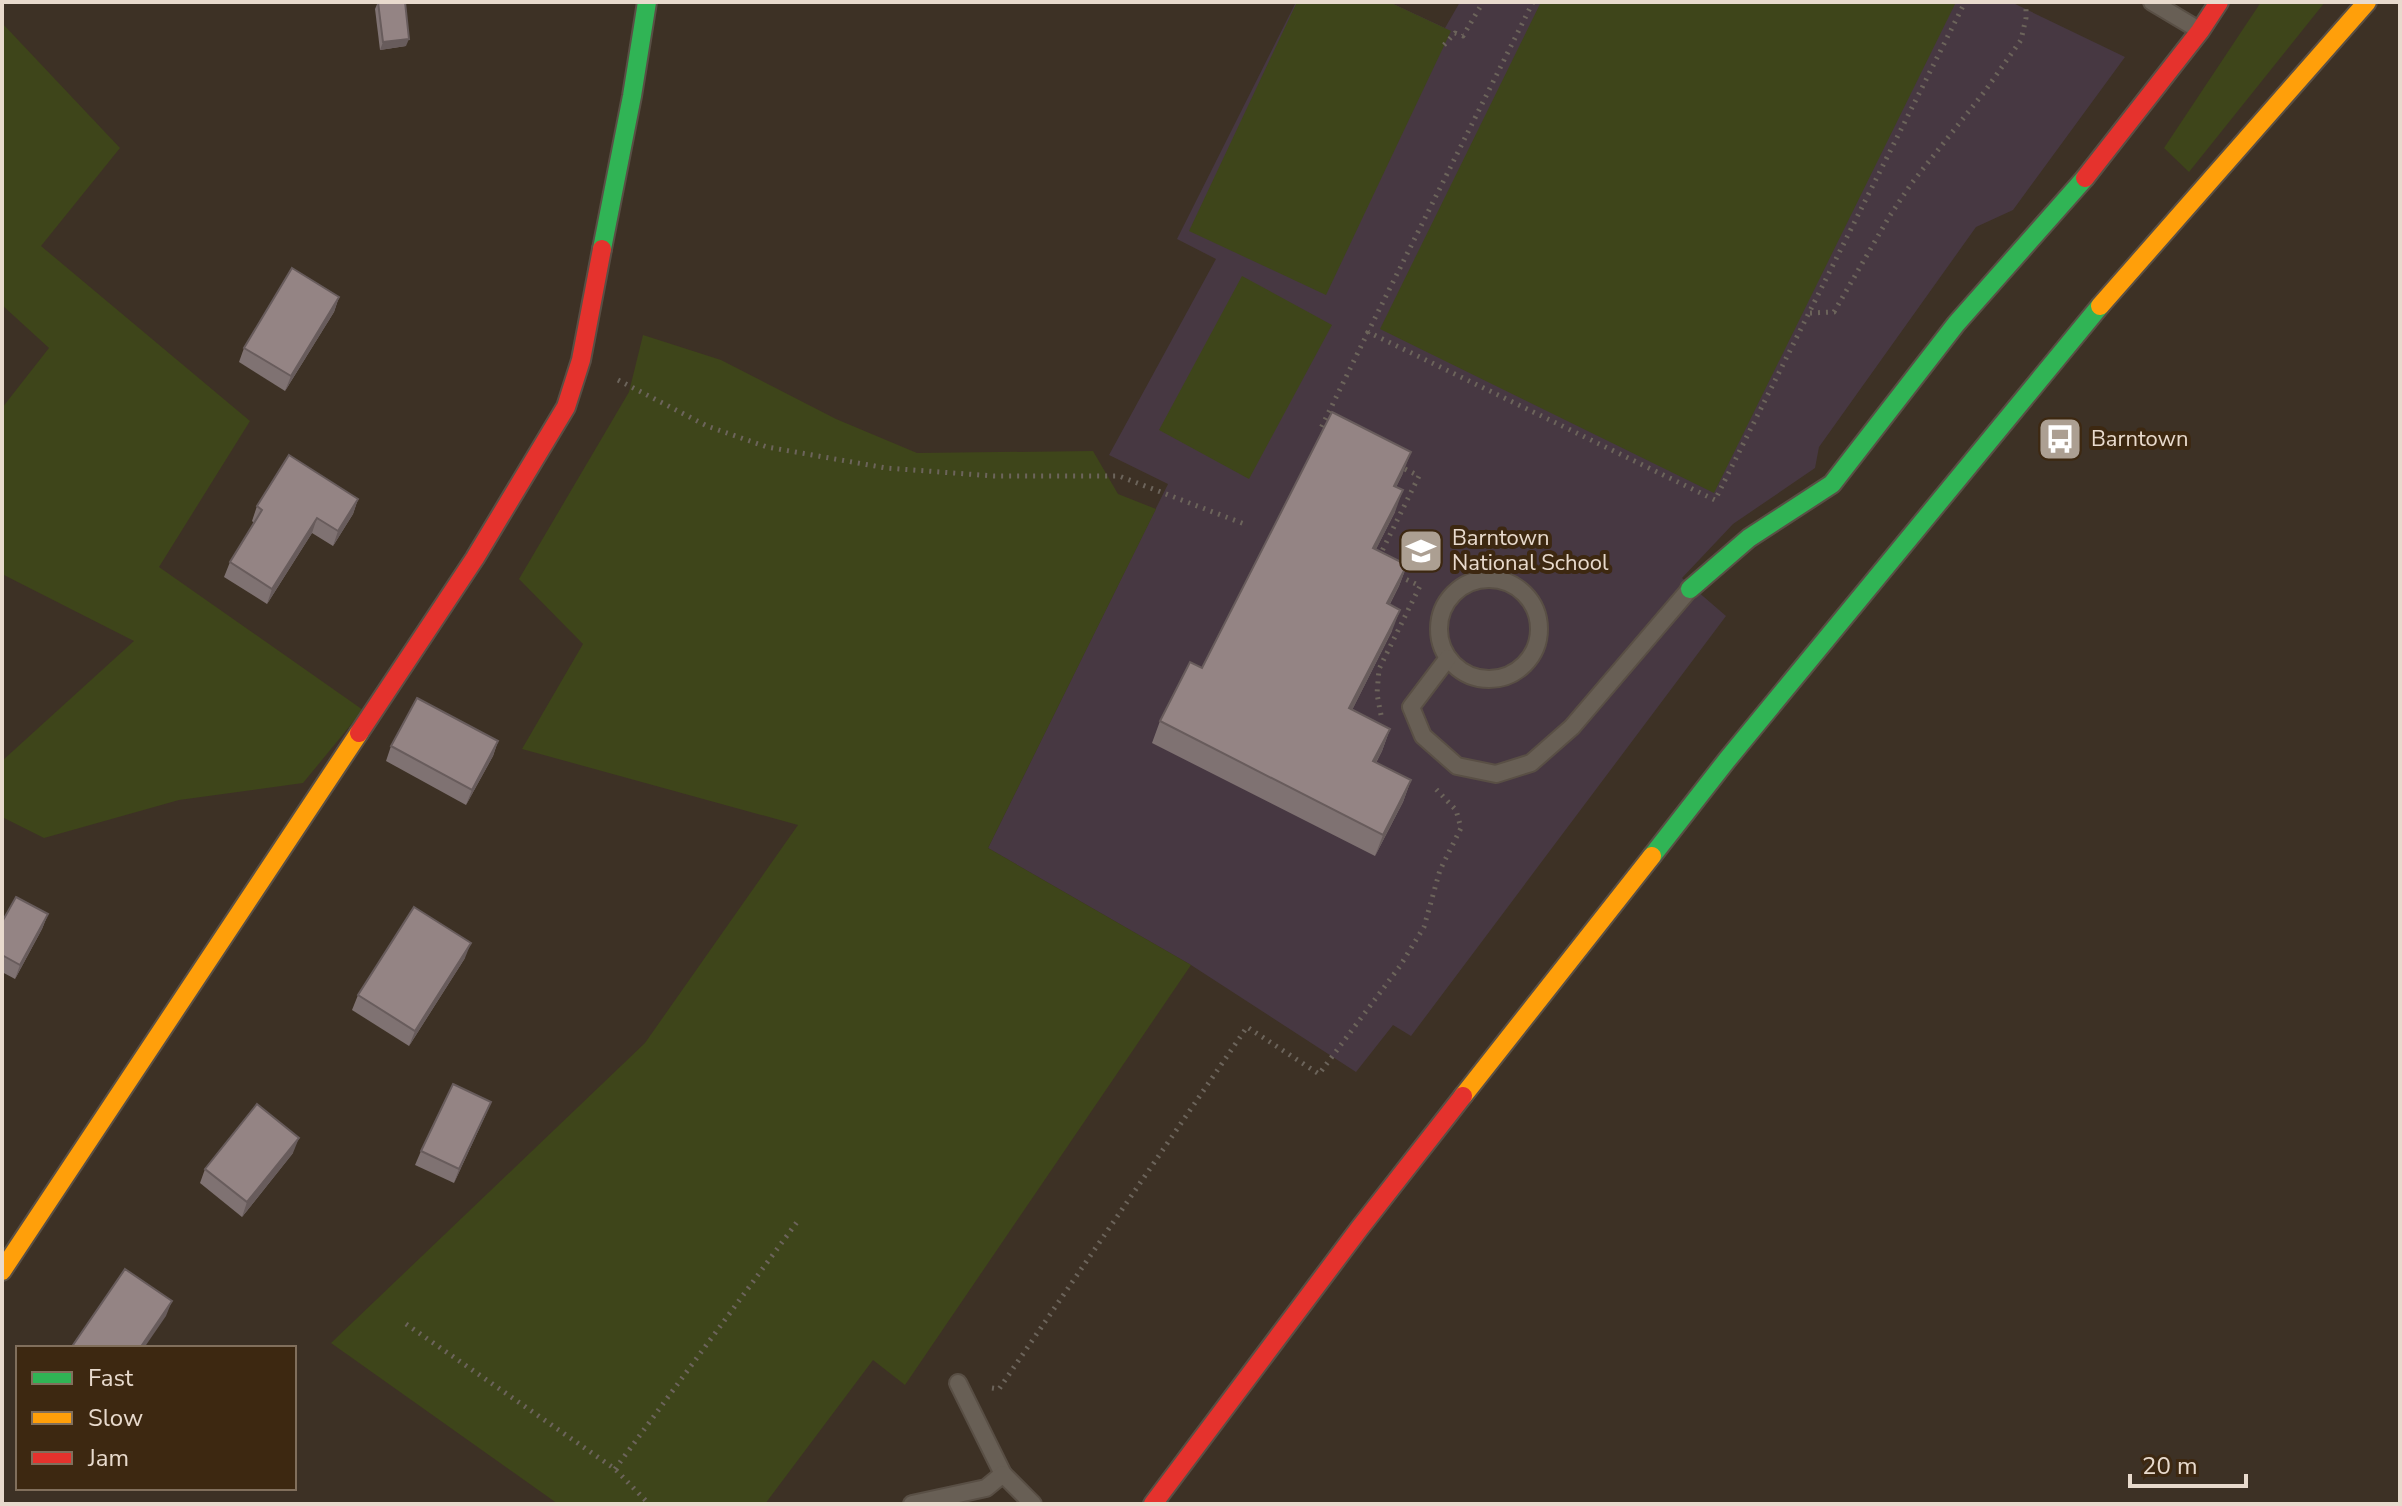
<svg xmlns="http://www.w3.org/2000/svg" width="2402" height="1506" viewBox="0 0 2402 1506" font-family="'Nunito Sans',sans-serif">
  <rect width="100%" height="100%" fill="#3d3125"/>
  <polygon fill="#473842" points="1296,2 1389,2 1445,28 1460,2 2011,2 2125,57 2013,210 1976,227 1819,447 1815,468 1733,524 1682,578 1726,616 1411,1036 1393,1025 1356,1072 1191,965 988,848 1168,484 1109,455 1216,259 1177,239"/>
  <g fill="#3e451a">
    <polygon points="1297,2 1389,2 1451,31 1326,295 1189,231"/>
    <polygon points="1541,2 1956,2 1714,493 1380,329"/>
    <polygon points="2261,2 2325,2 2189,172 2164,148"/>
    <polygon points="2,23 120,148 41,246 250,421 159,567 363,710 303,783 179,800 44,838 2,817 2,761 134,641 2,574 2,408 49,348 2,305"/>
    <polygon points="1242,276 1332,325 1249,479 1159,430"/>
    <polygon points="643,335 721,360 836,419 917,453 1093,451 1118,494 1156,509 988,848 1191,965 905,1385 873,1360 765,1504 558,1504 331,1343 645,1043 798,825 522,749 583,644 519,579 629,392"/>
  </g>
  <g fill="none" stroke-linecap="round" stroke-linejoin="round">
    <g stroke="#594f45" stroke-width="20">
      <g id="lane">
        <polyline points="2152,2 2199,30"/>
        <circle cx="1489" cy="629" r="50"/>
        <polyline points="1448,658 1411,707 1423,736 1457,766 1496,774 1531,763 1572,727 1689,590"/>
        <polyline points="958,1383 1003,1474"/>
        <polyline points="912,1504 986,1488 1003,1474 1033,1504"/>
      </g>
    </g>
    <g stroke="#594f45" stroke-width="22">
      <g id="fast">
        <polyline points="602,249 632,96 647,2"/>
        <polyline points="1690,589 1749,538 1832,484 1956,324 2085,178"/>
        <polyline points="1652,856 1727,760 2100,306"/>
      </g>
    </g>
    <g stroke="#594f45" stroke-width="22">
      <g id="slow">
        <polyline points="2100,306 2367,2"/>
        <polyline points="1463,1096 1652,856"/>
        <polyline points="2,1271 359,733"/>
      </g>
    </g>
    <g stroke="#594f45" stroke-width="22">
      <g id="jam">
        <polyline points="2085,178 2200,31 2219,2"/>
        <polyline points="359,733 475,558 566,407 581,360 602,249"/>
        <polyline points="1153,1504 1359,1229 1463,1096"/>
      </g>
    </g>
    <g stroke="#6c645b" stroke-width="5" stroke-dasharray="2 6" stroke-linecap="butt">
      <polyline points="1533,2 1368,332 1715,500 1965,2"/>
      <polyline points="1444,45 1455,33 1463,36 1483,2"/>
      <polyline points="1810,313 1834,312 1889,217 1911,184 1985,91 2021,40 2026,18 2026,2"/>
      <polyline points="618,380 707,426 767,447 886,468 994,476 1119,476 1247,525"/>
      <polyline points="1327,431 1321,428 1368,332"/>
      <polyline points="1379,557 1419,476 1401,467"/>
      <polyline points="1381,715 1377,694 1379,669 1420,586 1399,576"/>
      <polyline points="406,1324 615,1469 649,1504"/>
      <polyline points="992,1388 999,1389 1247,1027 1319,1074 1400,966 1424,927 1440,870 1461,828 1456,810 1434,787"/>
      <polyline points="615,1469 797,1222"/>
    </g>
    <use href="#lane" stroke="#685f55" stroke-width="16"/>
    <use href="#fast" stroke="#30b455" stroke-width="18"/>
    <use href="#slow" stroke="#ff9f0a" stroke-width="18"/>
    <use href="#jam" stroke="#e5322d" stroke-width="18"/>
  </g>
  <g fill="#7f7272">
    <polygon points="378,2 406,46 380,50 375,9"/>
    <polygon points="339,297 334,312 285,391 239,362 244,348"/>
    <polygon points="1403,473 1396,487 1395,512 1376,549 1407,565 1399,586 1390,604 1392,631 1352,710 1390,729 1382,751 1376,763 1411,780 1403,802 1375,856 1152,743 1160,721 1202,668"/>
    <polygon points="358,499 353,514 333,546 312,533 267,604 224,577 230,562 254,523 252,521 257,506"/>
    <polygon points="498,741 493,756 466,805 386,761 391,746"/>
    <polygon points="48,914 42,929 15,979 2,972 2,922"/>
    <polygon points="465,958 409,1046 352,1010 358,995"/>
    <polygon points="491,1102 485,1116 454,1183 415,1165 421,1151"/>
    <polygon points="293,1153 242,1217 200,1183 205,1169"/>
  </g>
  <g fill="#685c5c">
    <polygon points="409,39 406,46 380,50 383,42"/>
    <polygon points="339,297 334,312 285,391 291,376"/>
    <polygon points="1411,452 1403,473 1386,508 1394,486"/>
    <polygon points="1403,490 1395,512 1366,569 1373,548"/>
    <polygon points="358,499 353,514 333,546 338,531"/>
    <polygon points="317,518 312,533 267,604 272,589"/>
    <polygon points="1407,565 1399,586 1379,625 1387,603"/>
    <polygon points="1400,610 1392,631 1342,730 1349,708"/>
    <polygon points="1390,729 1382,751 1365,783 1373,761"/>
    <polygon points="498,741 493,756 466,805 472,790"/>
    <polygon points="1411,780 1403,802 1375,856 1383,835"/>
    <polygon points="48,914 42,929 15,979 20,965"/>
    <polygon points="471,943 465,958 409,1046 415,1031"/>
    <polygon points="491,1102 485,1116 454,1183 459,1169"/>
    <polygon points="299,1138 293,1153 242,1217 247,1202"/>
    <polygon points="172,1301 166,1316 144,1348 140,1348"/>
  </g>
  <g fill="#948484" stroke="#685c5c" stroke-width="2">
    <polygon points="378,2 405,2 409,39 383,42"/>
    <polygon points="292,268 339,297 291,376 244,348"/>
    <polygon points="1332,412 1411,452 1394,486 1403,490 1373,548 1407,565 1387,603 1400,610 1349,708 1390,729 1373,761 1411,780 1383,835 1160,721 1190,662 1202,668"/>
    <polygon points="289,455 358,499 338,531 317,518 272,589 230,562 262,510 257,506"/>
    <polygon points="417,698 498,741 472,790 391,746"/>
    <polygon points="16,897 48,914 20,965 2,955 2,922"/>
    <polygon points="414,907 471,943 415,1031 358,995"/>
    <polygon points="453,1084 491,1102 459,1169 421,1151"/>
    <polygon points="257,1104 299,1138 247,1202 205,1169"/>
    <polygon points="125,1269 172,1301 140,1348 71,1348"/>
  </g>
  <defs>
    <g id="bus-square" transform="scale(2.3)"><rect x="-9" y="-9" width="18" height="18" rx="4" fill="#ac9f92" stroke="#3d2811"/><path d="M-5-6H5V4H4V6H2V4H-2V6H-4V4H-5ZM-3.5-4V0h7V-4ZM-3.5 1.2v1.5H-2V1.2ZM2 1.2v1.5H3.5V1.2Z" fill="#fff"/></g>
    <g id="school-square" transform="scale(2.3)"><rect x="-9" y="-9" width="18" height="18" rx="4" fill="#ac9f92" stroke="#3d2811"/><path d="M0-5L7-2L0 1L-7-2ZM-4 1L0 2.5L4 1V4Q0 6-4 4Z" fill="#fff"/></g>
  </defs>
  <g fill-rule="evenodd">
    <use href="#bus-square" x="2060" y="439"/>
    <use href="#school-square" x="1421" y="551"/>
  </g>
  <g text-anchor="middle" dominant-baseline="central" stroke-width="8" stroke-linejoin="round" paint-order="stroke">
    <g font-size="22" fill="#e8dacd" stroke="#3d2811" text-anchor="start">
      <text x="2091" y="439">Barntown</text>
      <text x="1452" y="538">Barntown<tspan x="1452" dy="25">National School</tspan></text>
    </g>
  </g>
  <rect width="2402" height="1506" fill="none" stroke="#e8dacd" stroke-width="8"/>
  <rect x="16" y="1346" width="280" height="144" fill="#3d2811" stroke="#816f5c" stroke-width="2"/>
  <rect x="32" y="1372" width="40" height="12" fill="#30b455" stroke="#816f5c" stroke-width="2"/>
  <text x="88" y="1386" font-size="24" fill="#e8dacd">Fast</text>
  <rect x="32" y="1412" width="40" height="12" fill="#ff9f0a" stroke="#816f5c" stroke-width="2"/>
  <text x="88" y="1426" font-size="24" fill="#e8dacd">Slow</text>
  <rect x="32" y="1452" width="40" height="12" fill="#e5322d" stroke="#816f5c" stroke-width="2"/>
  <text x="88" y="1466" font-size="24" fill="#e8dacd">Jam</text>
  <path d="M2130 1474v12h116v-12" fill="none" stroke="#e8dacd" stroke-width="4"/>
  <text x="2142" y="1474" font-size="24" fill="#e8dacd" stroke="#3d2811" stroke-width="6" paint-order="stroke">20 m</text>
</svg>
